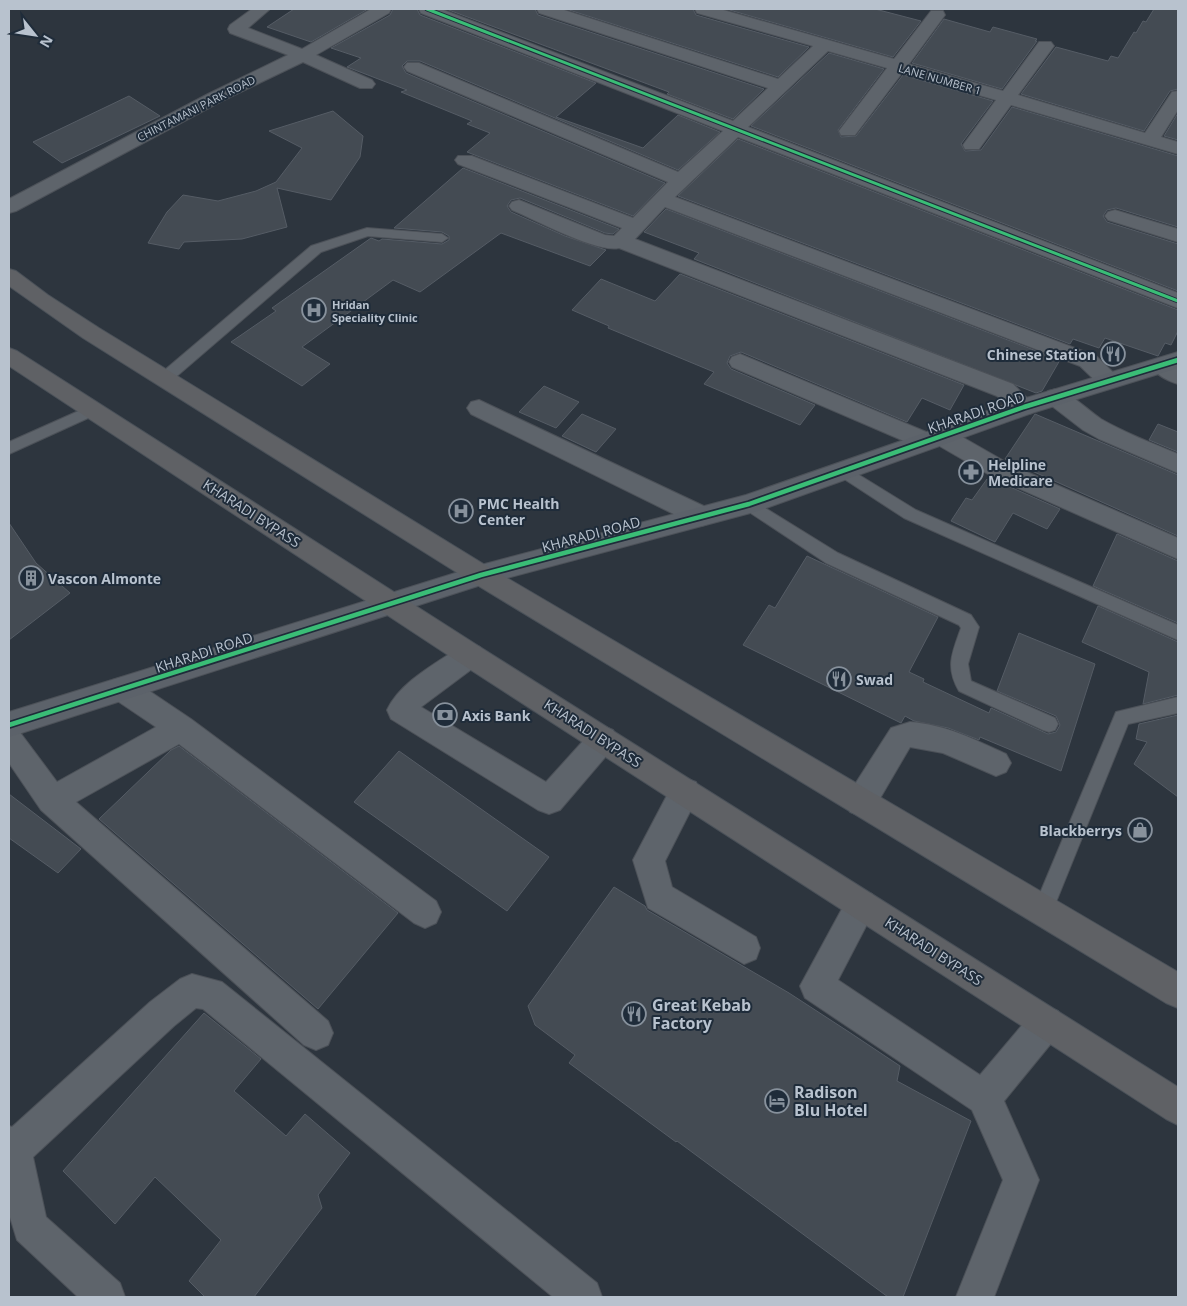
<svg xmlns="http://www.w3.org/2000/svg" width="1187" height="1306" viewBox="0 0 1187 1306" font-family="'Open Sans',sans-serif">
  <rect width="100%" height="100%" fill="#2d353e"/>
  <g fill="#444b53" stroke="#555c65">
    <polygon points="294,9 368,9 311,42 267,27"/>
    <polygon points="393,9 417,9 420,15 596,83 556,117 643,148 678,115 720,132 678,170 420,61 407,61 402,66 406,73 665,183 633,216 467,152 490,133 467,124 472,121 401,92 407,90 347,67 361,58 331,48 390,15"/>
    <polygon points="446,9 535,9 538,15 764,89 733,119 667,94 669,92"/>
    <polygon points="566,9 693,9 696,15 809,47 778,77"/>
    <polygon points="726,9 875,9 921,21 893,57"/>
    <polygon points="1154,9 1178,9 1178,89 1170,91 1144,131 1021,94 1056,47 1108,61 1111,56 1118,58 1134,32 1136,33 1143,21 1146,22"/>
    <polygon points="944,19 990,32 993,27 1037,39 1035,41 1037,41 1002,89 912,63"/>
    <polygon points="829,53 884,69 838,130 841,137 856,136 903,75 993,101 961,144 965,151 981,150 1012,107 1178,156 1178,227 1116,208 1107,210 1103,216 1107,222 1178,244 1178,291 751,126"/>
    <polygon points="129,96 160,116 62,163 33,142"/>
    <polygon points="333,111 363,136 360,157 331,200 277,188 287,227 242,239 184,242 179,249 148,243 167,212 183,195 218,201 256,191 276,182 302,148 269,131"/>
    <polygon points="1178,113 1178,140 1164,136"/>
    <polygon points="738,139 1178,310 1178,331 1171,345 1165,343 1158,356 1105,338 1099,348 1073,339 1070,344 678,196"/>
    <polygon points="463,168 619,229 613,234 605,233 520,198 511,200 507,206 511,212 565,236 606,250 590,266 501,233 420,292 393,280 302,347 330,364 302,386 231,342 276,311 272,308 371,238 379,241 382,239 442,244 449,240 449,236 442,232 394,228"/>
    <polygon points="666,209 1060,360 1042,391 1036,393 694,259 699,253 644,232"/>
    <polygon points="680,274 964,385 950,410 922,398 907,422 741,352 730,356 727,363 731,369 815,405 800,425 704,384 714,372 608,328 609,326 572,310 601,279 655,301"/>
    <polygon points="544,386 579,402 556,428 519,412"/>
    <polygon points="582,414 616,429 596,452 562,436"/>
    <polygon points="1035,414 1178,475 1178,536 1005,459"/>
    <polygon points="1158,424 1178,432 1178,452 1149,440"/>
    <polygon points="987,479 991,481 992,479 1060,509 1047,529 1013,513 995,542 951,521 966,498 972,500"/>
    <polygon points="9,523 36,563 70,593 9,640"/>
    <polygon points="1117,534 1178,561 1178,623 1093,586"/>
    <polygon points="807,556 938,617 909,672 924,679 923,682 989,713 991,708 1048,734 1056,732 1060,725 1056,716 997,691 1019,633 1095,664 1061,771 980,737 979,740 948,728 914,721 905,716 901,723 743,645 769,605 775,608"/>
    <polygon points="1098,606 1178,642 1178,695 1143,704 1149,672 1082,642"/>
    <polygon points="1178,715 1178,797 1134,764 1147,742 1136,739 1139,724"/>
    <polygon points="179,746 398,913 318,1009 99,819 171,750"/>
    <polygon points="399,751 549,857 507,911 354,802"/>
    <polygon points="9,794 81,849 58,873 9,838"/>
    <polygon points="614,887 645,906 647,910 789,993 849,1032 900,1066 897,1081 971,1121 903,1297 888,1297 677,1141 676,1142 569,1063 575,1055 535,1025 528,1006"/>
    <polygon points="204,1013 261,1059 234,1091 286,1136 305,1114 350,1153 318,1195 322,1208 254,1297 205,1297 189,1281 221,1240 155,1177 115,1224 63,1171"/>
  </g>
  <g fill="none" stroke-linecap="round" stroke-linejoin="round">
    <g stroke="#4c5158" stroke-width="2">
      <g id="lane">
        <polygon points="367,228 442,234 448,238 442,242 368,236 321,252 170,382 160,382 158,378 160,374 311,246"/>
        <polygon points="92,405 97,406 99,410 97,414 9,454 9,442"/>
        <polygon points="843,465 916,510 1178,625 1178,640 904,518 838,475 835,471 838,467"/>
        <path d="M749,498L838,553L971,615L979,627L968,664L971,681L1055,718L1058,724L1055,730L1049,732L1043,730L959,691C945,667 952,653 961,628L959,625L826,563L743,508L741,504L743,500Z"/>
        <polygon points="1178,697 1178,713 1128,724 1050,917 1043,920 1036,917 1033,910 1116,712"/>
      </g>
    </g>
    <g stroke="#4c5158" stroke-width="2">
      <g id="street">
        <polygon points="252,9 270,9 248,28 302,49 371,9 391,9 389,13 316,55 372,80 375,84 372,88 360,88 303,62 220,102 16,211 9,213 9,199 208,94 288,55 230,33 228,29 230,25"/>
        <path d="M419,9H441L733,121L768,88L539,13L537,9H561L778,79L813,46L697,13L695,9H720L894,59L931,11H943L945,15L909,64L1003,91L1039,42H1051L1054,46L1018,95L1145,133L1172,92L1178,91V110L1161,137L1178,142V154L1011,105L979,149H965L963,145L996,100L902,73L855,135H841L839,131L887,68L828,51L748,127L1178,293V308L738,137L675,197L1096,356L1121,380L1118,386C1101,390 1092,377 1080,366L665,207L635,239L1013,384L1036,407L1032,413C1016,418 1008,406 997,396L619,248C596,253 536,220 512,210L509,206L512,202L519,200L605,235L614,236L622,228L458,164L455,160L458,156H472L633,218L668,182L407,71L404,67L407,63H419L678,172L723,131L421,13Z"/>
        <polygon points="1115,210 1178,229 1178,242 1108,220 1105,216 1108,212"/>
        <polygon points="740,354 931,434 934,430 942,427 950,430 1011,465 1178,538 1178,559 993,477 936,444 934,447 926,450 918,447 732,367 729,362 732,357"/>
        <path d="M1162,358L1178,366V384C1168,381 1156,375 1151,366L1154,360Z"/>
        <path d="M1056,389C1073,394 1086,409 1101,419C1125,433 1152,443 1178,454V473L1099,439L1083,430L1048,403L1044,397L1048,391Z"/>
        <polygon points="479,400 710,509 714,516 710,523 701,526 692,523 471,414 467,408 471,402"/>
        <path d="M470,643L480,647L484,655L480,663L421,707L546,782L593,730L603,726L613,730L617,739L613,748L560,810L549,814L538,810L391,719L387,710C400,682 435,664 460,647Z"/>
        <polygon points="123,677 133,680 191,719 436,901 441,912 436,923 425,928 414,923 179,744 76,802 328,1021 333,1033 328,1045 316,1050 304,1045 41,810 9,763 9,727 19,731 57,782 156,727 113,698 109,689 113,680"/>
        <path d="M910,722C944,724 976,740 1006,754L1011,763L1006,772L996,776L943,753L910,747L872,812L861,816L850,812L846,802L850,792L891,728Z"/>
        <polygon points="685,778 696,782 700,792 665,861 672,887 756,937 760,948 756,959 744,964 648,908 633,860 674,782"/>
        <polygon points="861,890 872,894 877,905 838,980 980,1075 1034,1011 1046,1006 1058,1011 1063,1023 1058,1035 1004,1101 1039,1180 994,1297 956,1297 1003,1180 972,1110 805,998 800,986 850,894"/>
        <polygon points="192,974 222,982 597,1283 602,1297 553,1297 203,1009 196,1008 174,1026 33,1157 46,1217 120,1283 125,1297 78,1297 17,1240 9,1214 9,1126 12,1127 150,1002 180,979"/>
      </g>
    </g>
    <g stroke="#4c5158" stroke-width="2">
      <polygon id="secondary" points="1178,352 1178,368 1032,413 758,511 481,585 9,737 9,712 481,565 746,495 1016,401"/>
    </g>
    <g stroke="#4a5159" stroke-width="2">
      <g id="highway">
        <polygon points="9,269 16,271 48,295 99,328 490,568 1178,972 1178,1008 1166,1003 472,582 83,338 9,286"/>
        <polygon points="9,348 17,351 480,647 1178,1087 1178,1125 1166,1119 460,663 9,366"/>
      </g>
    </g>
    <use href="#lane" fill="#5e646b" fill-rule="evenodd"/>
    <use href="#street" fill="#5e646b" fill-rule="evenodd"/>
    <use href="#secondary" fill="#5c626a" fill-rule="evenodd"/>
    <use href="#highway" fill="#5f6165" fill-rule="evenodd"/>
    <g stroke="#1f2c3a" stroke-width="5">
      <polyline id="cycleway-far1" points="427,9 1178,301"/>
    </g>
    <g stroke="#1f2c3a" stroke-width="8">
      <polyline id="cycleway" points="9,725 481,575 749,504 1024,407 1178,360"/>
    </g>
    <use href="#cycleway-far1" stroke="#3abd76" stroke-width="3"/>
    <use href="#cycleway" stroke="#3abd76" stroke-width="4.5"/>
  </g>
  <defs>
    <g id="hospital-ring" transform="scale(1.25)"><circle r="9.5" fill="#1f2c3a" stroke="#87919c" stroke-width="1.5"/><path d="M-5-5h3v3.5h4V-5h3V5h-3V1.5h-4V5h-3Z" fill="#87919c"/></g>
    <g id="restaurant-ring" transform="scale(1.25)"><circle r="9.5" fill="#1f2c3a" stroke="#87919c" stroke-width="1.5"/><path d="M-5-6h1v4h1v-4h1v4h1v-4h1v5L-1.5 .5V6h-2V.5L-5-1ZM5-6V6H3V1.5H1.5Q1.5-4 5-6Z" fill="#87919c"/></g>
    <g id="pharmacy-ring" transform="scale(1.25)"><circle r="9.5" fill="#1f2c3a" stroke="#87919c" stroke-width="1.5"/><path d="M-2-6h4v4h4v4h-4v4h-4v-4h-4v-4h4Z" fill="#87919c"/></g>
    <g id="building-ring" transform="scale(1.25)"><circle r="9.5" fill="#1f2c3a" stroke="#87919c" stroke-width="1.5"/><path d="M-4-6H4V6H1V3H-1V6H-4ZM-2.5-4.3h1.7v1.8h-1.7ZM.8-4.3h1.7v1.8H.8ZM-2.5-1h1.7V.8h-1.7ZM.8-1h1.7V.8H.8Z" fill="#87919c"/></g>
    <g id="bank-ring" transform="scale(1.25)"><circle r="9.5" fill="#1f2c3a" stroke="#87919c" stroke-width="1.5"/><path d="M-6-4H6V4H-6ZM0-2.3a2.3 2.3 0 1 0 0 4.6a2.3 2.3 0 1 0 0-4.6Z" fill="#87919c"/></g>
    <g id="shop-ring" transform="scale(1.25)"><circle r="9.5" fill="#1f2c3a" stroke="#87919c" stroke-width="1.5"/><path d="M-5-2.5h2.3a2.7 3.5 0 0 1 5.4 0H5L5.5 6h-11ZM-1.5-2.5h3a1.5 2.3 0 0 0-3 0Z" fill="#87919c"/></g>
    <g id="hotel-ring" transform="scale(1.25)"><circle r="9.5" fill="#1f2c3a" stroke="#87919c" stroke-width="1.5"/><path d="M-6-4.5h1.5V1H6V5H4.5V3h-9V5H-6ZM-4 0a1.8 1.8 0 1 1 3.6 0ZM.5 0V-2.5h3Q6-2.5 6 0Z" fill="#87919c"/></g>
  </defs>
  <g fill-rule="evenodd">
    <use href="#hospital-ring" x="314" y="310"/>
    <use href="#restaurant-ring" x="1113" y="354"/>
    <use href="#pharmacy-ring" x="971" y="472"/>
    <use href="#hospital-ring" x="461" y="511"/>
    <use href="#building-ring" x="31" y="578"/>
    <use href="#restaurant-ring" x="839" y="679"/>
    <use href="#bank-ring" x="445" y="715"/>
    <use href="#shop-ring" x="1140" y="830"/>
    <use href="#restaurant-ring" x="634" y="1014"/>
    <use href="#hotel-ring" x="777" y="1101"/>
  </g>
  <g text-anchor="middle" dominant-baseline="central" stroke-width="4" stroke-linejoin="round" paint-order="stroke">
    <g font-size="11" fill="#b8c2ce" stroke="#1f2c3a">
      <text transform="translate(940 79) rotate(16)">LANE NUMBER 1</text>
      <text transform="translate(196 108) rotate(-27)">CHINTAMANI PARK ROAD</text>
    </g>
    <g font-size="11" font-weight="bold" fill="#b8c2ce" stroke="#1f2c3a" text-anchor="start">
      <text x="332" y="304">Hridan<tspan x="332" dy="13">Speciality Clinic</tspan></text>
    </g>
    <g font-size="14" font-weight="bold" fill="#b8c2ce" stroke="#1f2c3a" text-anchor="start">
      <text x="1096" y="354" text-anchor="end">Chinese Station</text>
      <text x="988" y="464">Helpline<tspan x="988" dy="16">Medicare</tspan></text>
      <text x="478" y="503">PMC Health<tspan x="478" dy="16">Center</tspan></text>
      <text x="48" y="578">Vascon Almonte</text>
      <text x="856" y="679">Swad</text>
      <text x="462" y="715">Axis Bank</text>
      <text x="1122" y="830" text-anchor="end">Blackberrys</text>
    </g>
    <g font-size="14" fill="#b8c2ce" stroke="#1f2c3a">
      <text transform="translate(976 412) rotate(-19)">KHARADI ROAD</text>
      <text transform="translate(252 513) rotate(33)">KHARADI BYPASS</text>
      <text transform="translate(591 534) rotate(-15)">KHARADI ROAD</text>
      <text transform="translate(204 652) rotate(-18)">KHARADI ROAD</text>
      <text transform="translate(593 733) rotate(33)">KHARADI BYPASS</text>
      <text transform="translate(934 951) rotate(33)">KHARADI BYPASS</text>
    </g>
    <g font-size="16" font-weight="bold" fill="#b8c2ce" stroke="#1f2c3a" text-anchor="start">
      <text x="652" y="1005">Great Kebab<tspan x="652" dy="18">Factory</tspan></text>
      <text x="794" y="1092">Radison<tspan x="794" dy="18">Blu Hotel</tspan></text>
    </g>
  </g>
  <rect width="1187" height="1306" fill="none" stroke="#b8c2ce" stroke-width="20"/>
  <g transform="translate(35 35) rotate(120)" stroke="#1f2c3a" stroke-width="4" paint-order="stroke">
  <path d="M0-4L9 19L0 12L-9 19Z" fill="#b8c2ce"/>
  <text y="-8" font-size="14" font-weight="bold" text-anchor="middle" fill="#b8c2ce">N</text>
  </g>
</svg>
